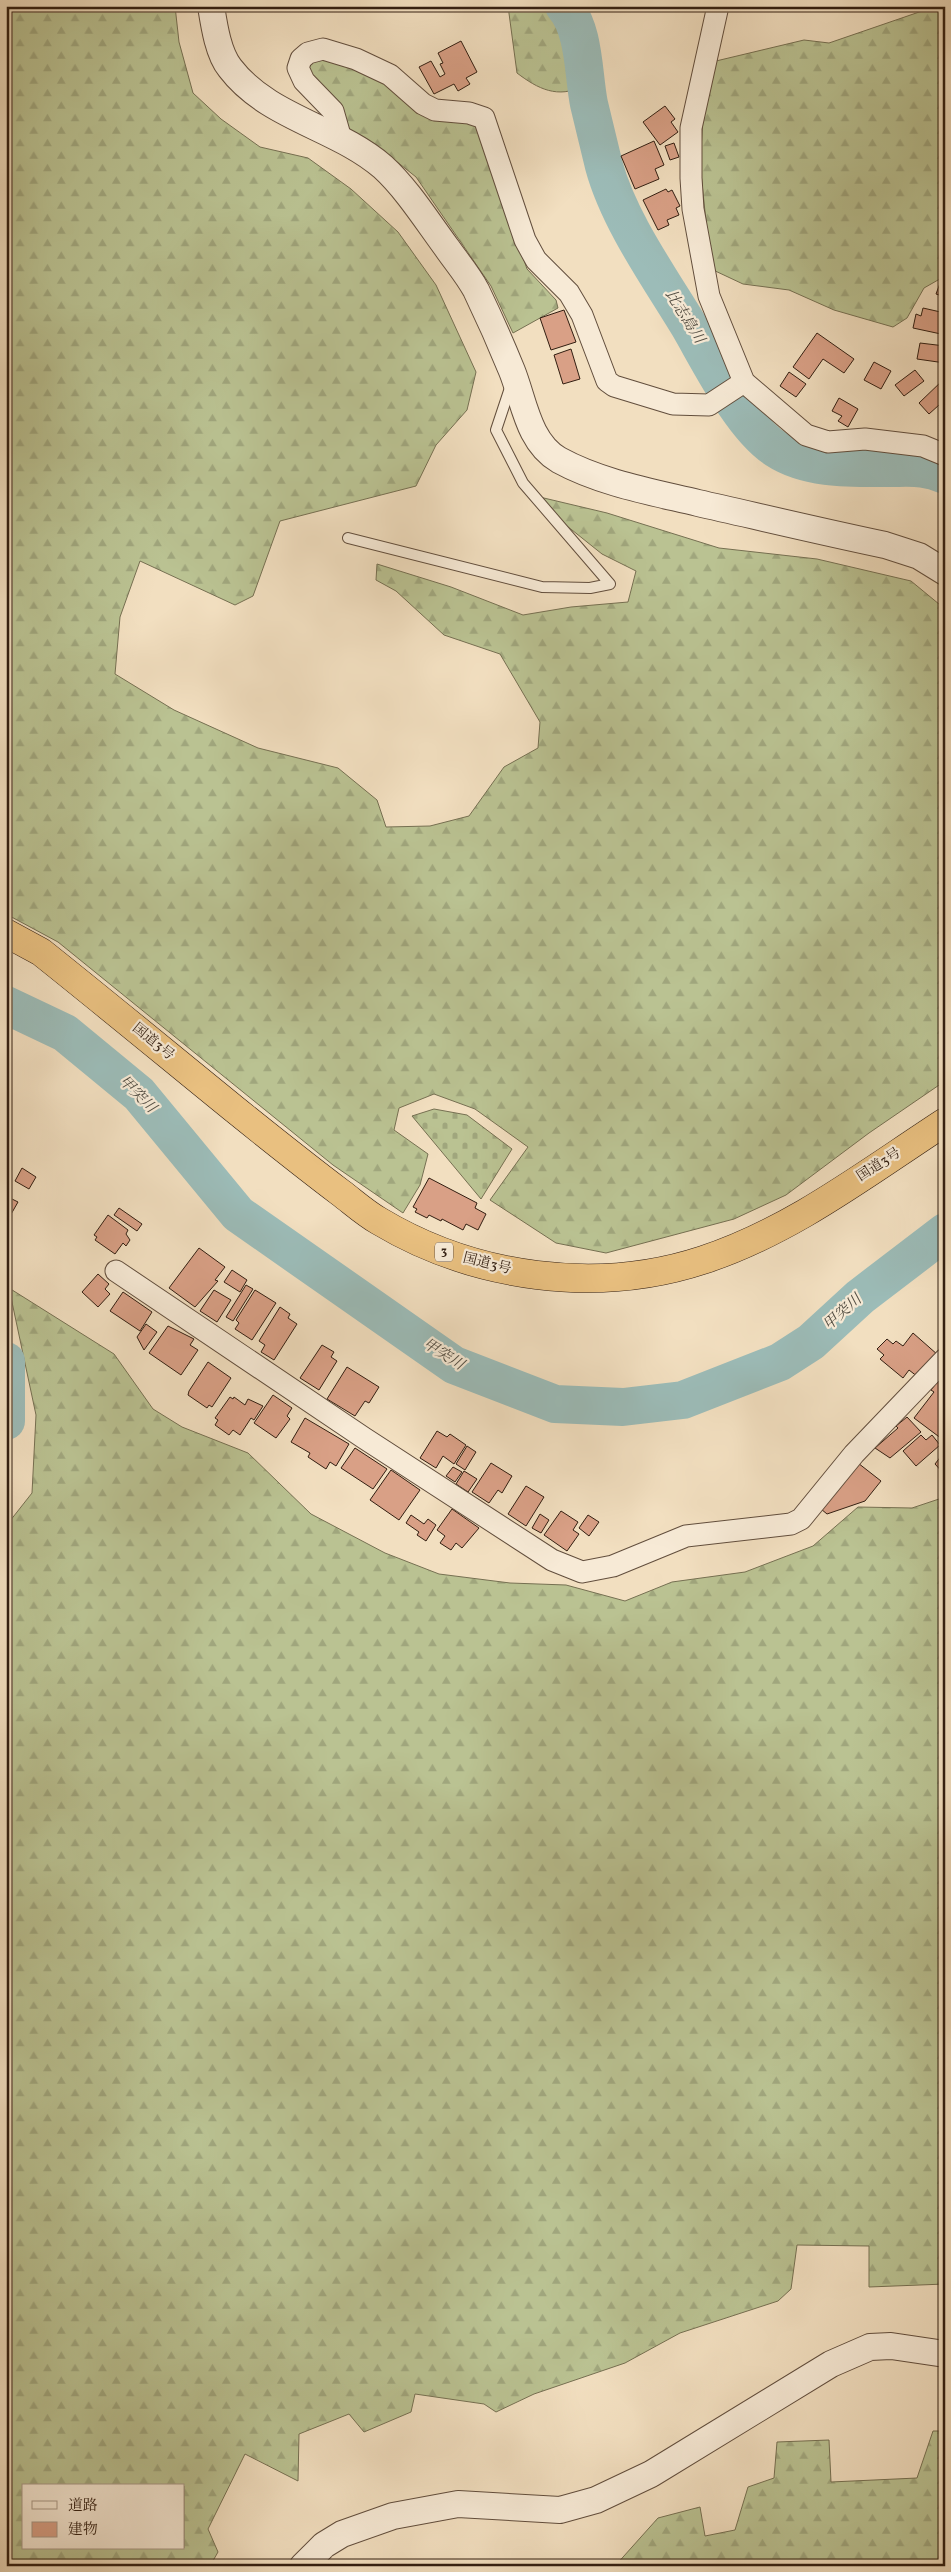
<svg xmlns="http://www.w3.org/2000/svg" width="951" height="2572" viewBox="0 0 951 2572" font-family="Vollkorn,'Noto Serif JP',serif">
  <defs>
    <pattern id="forest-firs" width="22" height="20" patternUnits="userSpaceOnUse" patternTransform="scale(1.25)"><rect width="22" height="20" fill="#bac292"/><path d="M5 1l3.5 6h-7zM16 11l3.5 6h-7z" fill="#a0a67d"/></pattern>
    <pattern id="cemetery-stones" width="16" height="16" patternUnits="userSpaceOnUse" patternTransform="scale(1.25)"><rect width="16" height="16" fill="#bac292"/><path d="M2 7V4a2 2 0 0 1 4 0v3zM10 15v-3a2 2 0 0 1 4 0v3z" fill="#a0a67d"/></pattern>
  </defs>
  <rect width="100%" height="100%" fill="#f2dfc0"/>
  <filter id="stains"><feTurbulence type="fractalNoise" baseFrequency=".004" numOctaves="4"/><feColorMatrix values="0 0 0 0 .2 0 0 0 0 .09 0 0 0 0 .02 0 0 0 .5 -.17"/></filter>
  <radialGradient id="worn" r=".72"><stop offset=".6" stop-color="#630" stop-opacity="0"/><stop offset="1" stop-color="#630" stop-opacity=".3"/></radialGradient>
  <g fill="url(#forest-firs)" stroke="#767052" fill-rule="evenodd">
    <polygon points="6,6 175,6 179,42 193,93 221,119 260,147 308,158 351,189 398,232 436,285 476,372 467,410 436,445 416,486 280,521 253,596 235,605 140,561 120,617 115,674 174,710 258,748 338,768 377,800 386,827 430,826 469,816 504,767 538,748 540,722 500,654 444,635 396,591 376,580 377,564 451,587 523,615 571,607 628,602 636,571 602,554 527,494 607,513 719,548 817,559 911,581 945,609 945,1081 869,1133 786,1195 734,1219 606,1253 556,1243 490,1200 528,1147 475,1109 434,1094 399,1108 394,1130 428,1154 420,1185 403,1213 333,1165 58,942 6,914"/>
    <path d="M508,6H566L581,21L594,60L583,86C558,99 538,89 517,73Z"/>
    <polygon points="925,6 945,6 945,276 924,288 907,318 893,327 834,310 789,290 743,284 711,269 700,164 703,119 716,61 804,40 829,43 925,10"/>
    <polygon points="324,56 356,69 458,120 477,121 527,269 556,300 558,308 513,333 491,286 416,177 381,149 345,129 306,75 312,61"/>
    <path d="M9,1288L114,1354L153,1409L182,1427L248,1453L311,1514L385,1553L439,1574L510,1583L566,1585L625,1601L672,1582L745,1572L813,1546L858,1507L912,1508L945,1497V2284L869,2287V2246L797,2245L791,2289L778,2301L680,2333L625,2363L534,2394L496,2412L484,2404L415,2394L411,2412L364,2432L349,2414L299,2434L298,2481L245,2454L208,2529L218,2552L210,2566H6V1526L32,1493L36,1415ZM24,2486H184V2548H24Z"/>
    <polygon points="933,2431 945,2431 945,2566 615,2566 658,2518 700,2507 705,2536 735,2530 748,2487 774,2478 777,2442 829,2440 831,2482 917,2478"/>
  </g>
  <polygon fill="url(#cemetery-stones)" stroke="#767052" points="434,1109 467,1115 512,1149 481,1199 412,1116"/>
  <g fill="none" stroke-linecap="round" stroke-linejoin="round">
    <g stroke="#9cbcb8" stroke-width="38">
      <path d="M564,6C585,30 583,74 589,104C594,125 599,146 604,166C619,221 660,278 689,326C710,362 742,427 776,449C808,470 852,468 890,468C910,468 926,466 945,475"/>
      <polyline points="6,1005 65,1033 139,1094 238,1214 454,1365 555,1404 623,1407 683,1400 780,1362 811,1342 860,1297 945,1232"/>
      <polyline points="6,1361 6,1421"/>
    </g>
  </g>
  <g fill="#d9a086" stroke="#321e11">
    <polygon points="461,41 477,72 466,78 470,84 458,91 454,84 434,94 419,67 431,61 440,77 445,74 440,64 443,63 438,53"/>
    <polygon points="665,106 675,119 671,122 678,132 660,145 643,122"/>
    <polygon points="654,141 664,165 655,169 659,179 635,189 621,156"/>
    <polygon points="674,143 679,157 670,160 665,146"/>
    <polygon points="666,189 668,192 672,190 680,206 676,208 679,215 667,220 669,225 658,230 643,200"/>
    <polygon points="942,278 945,279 945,297 936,294"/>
    <polygon points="923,308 945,313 945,325 941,334 913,328 916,314 921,316"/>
    <polygon points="564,310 576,342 551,350 540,318"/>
    <polygon points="817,333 854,359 844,373 823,359 809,379 793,367"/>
    <polygon points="920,343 945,346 945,363 917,359"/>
    <polygon points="571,349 580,379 563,384 554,355"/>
    <polygon points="874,362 891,371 881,389 864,380"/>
    <polygon points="915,370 924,381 904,396 895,385"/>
    <polygon points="789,372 806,384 796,397 780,386"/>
    <polygon points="944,379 945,406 942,408 939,405 929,414 919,403"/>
    <polygon points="839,398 858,409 848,427 838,421 842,416 832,411"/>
    <polygon points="22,1168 36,1177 29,1189 15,1181"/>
    <polygon points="429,1178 477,1203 475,1208 486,1214 478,1230 466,1224 463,1230 442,1219 441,1221 429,1215 427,1218 415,1212 417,1209 413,1207"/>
    <polygon points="6,1196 18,1202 6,1223"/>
    <polygon points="119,1208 142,1224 137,1231 114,1215"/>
    <polygon points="108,1215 128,1230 126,1234 130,1240 126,1246 123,1243 115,1254 95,1240 97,1237 94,1235"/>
    <polygon points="199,1248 225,1267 215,1280 218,1281 195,1307 169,1288"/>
    <polygon points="232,1270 247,1280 240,1292 224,1282"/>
    <polygon points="98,1274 109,1284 105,1289 110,1294 98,1307 82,1292"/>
    <polygon points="246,1285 253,1289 233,1321 226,1317"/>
    <polygon points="214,1290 231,1300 217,1322 200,1311"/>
    <polygon points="255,1290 276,1303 252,1340 235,1329 239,1323 236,1320"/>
    <polygon points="123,1292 152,1312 140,1331 110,1311"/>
    <polygon points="280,1307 290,1314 288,1318 297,1324 274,1360 261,1352 265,1345 259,1341"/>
    <polygon points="146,1324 157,1332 144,1350 137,1337"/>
    <polygon points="168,1326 194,1339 190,1345 198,1350 181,1375 149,1353"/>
    <polygon points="913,1333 938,1355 918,1377 909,1370 903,1378 880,1359 884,1355 877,1349 887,1339 893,1344 896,1341 903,1346"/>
    <polygon points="322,1345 334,1352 331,1357 337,1361 319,1390 300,1378"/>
    <polygon points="208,1362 231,1378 212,1407 209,1405 207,1408 188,1395 189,1391"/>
    <polygon points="347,1367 379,1387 369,1403 365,1401 355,1416 327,1399"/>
    <polygon points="940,1378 945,1382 945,1435 942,1439 914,1418 934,1392 931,1390"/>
    <polygon points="273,1395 292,1408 287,1416 290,1419 276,1438 254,1423"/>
    <polygon points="230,1397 233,1399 234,1397 245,1405 248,1399 263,1406 254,1420 251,1418 240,1435 233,1430 229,1435 215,1425 218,1420 215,1418"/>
    <polygon points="907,1417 921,1432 890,1458 875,1448 898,1428 896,1426"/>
    <polygon points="305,1418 349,1444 336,1466 330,1462 326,1469 308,1457 310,1453 291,1442"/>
    <polygon points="437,1431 447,1437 450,1434 466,1445 454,1464 443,1456 436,1468 420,1458"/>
    <polygon points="921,1435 926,1440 932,1435 940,1445 916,1466 903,1451"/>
    <polygon points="467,1446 476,1452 465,1470 456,1464"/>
    <polygon points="355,1448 387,1469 373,1489 341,1468"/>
    <polygon points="945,1451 945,1475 935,1464"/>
    <polygon points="491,1463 512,1476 502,1493 498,1490 489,1503 472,1492"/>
    <polygon points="858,1463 881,1481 865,1501 827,1514 821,1509"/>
    <polygon points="453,1467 462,1472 455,1482 446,1476"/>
    <polygon points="391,1470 420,1490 399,1520 370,1500"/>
    <polygon points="464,1471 477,1479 468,1492 456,1484"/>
    <polygon points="526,1486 544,1497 526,1526 508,1514"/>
    <polygon points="452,1509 479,1528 462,1548 456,1543 451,1550 440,1543 445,1536 437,1530"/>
    <polygon points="561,1511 578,1522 573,1530 579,1534 567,1551 544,1535"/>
    <polygon points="540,1514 549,1520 541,1533 532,1528"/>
    <polygon points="411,1515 424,1524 428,1519 436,1525 426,1541 417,1535 419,1532 406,1523"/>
    <polygon points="588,1515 599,1522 589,1536 579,1528"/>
  </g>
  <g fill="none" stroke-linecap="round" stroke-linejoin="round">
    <g stroke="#624e3d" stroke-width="12">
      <polyline id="service" points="348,538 542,587 590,588 610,584 523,483 496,430 511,385"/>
    </g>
    <g stroke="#624e3d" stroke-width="23">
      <g id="minor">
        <polyline points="718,6 691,128 691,178 693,209 709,296 744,382 806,435 828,442 865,439 923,446 945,455"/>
        <polyline points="341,139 333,111 304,81 298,68 301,59 308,53 323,49 356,59 390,75 423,104 435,110 469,113 484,118 525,240 536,260 569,293 582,315 607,381 614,386 673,404 709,405 744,382"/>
        <polyline points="116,1271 364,1438 552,1560 582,1572 613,1566 686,1536 791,1524 801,1519 854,1454 945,1359"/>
      </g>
    </g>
    <g stroke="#624e3d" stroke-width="28">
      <g id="tertiary">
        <path d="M211,6C214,25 218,53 230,68C268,118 337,127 383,167C407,189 427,221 447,248C456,261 468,275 476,290C489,317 501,344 512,371C524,401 528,442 559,460C601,483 652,492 698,503C760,517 823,532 885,545L919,556L945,572"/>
        <polyline points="303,2566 324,2545 342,2534 393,2516 458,2504 560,2510 596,2500 651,2474 831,2364 870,2347 891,2346 945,2354"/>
      </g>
    </g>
    <g stroke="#321e11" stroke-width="29">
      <path id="trunk" d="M6,933L41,952C105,1003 169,1056 233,1108C269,1137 304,1165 341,1193C353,1202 365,1213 379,1221C474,1278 597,1295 703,1260C792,1231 868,1172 945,1122"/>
    </g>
    <use href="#service" stroke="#f7ead6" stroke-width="10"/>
    <use href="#minor" stroke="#f7ead6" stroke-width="21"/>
    <use href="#tertiary" stroke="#f7ead6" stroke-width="26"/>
    <use href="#trunk" stroke="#e9c080" stroke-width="28"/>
  </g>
  <g text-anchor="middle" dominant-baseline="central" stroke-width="4.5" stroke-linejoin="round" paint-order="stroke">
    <rect fill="#f7ead6" stroke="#6d5b4c" stroke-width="1" x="435" y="1242.5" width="18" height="19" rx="4"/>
    <g font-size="12" font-weight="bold" fill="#321e11">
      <text x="444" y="1252">3</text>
    </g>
    <g font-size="14" fill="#321e11" stroke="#f7ead6">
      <text transform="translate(153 1042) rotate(39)">国道3号</text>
      <text transform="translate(879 1165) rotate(-33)">国道3号</text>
      <text transform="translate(487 1264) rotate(14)">国道3号</text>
    </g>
    <g font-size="15" font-style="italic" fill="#524d43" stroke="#f7ead6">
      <text transform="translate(684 317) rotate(58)">比志島川</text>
      <text transform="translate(137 1095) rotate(45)">甲突川</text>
      <text transform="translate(843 1313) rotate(-42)">甲突川</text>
      <text transform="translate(443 1355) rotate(32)">甲突川</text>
    </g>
  </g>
  <rect width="951" height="2572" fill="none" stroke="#f2dfc0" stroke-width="25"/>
  <rect x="8" y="8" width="936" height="2557" fill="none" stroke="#321e11" stroke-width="2.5"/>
  <rect x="12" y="12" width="926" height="2547" fill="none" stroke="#321e11"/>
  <rect x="22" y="2484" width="162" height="65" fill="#f7ead6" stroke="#a89887"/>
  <rect x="32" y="2501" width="25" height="8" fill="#f7ead6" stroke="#a89887"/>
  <text x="68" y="2510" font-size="15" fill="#321e11">道路</text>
  <rect x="32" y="2522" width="25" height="15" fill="#d9a086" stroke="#a89887"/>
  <text x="68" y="2534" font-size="15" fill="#321e11">建物</text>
  <rect width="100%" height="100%" filter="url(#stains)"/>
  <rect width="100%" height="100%" fill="url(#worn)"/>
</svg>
